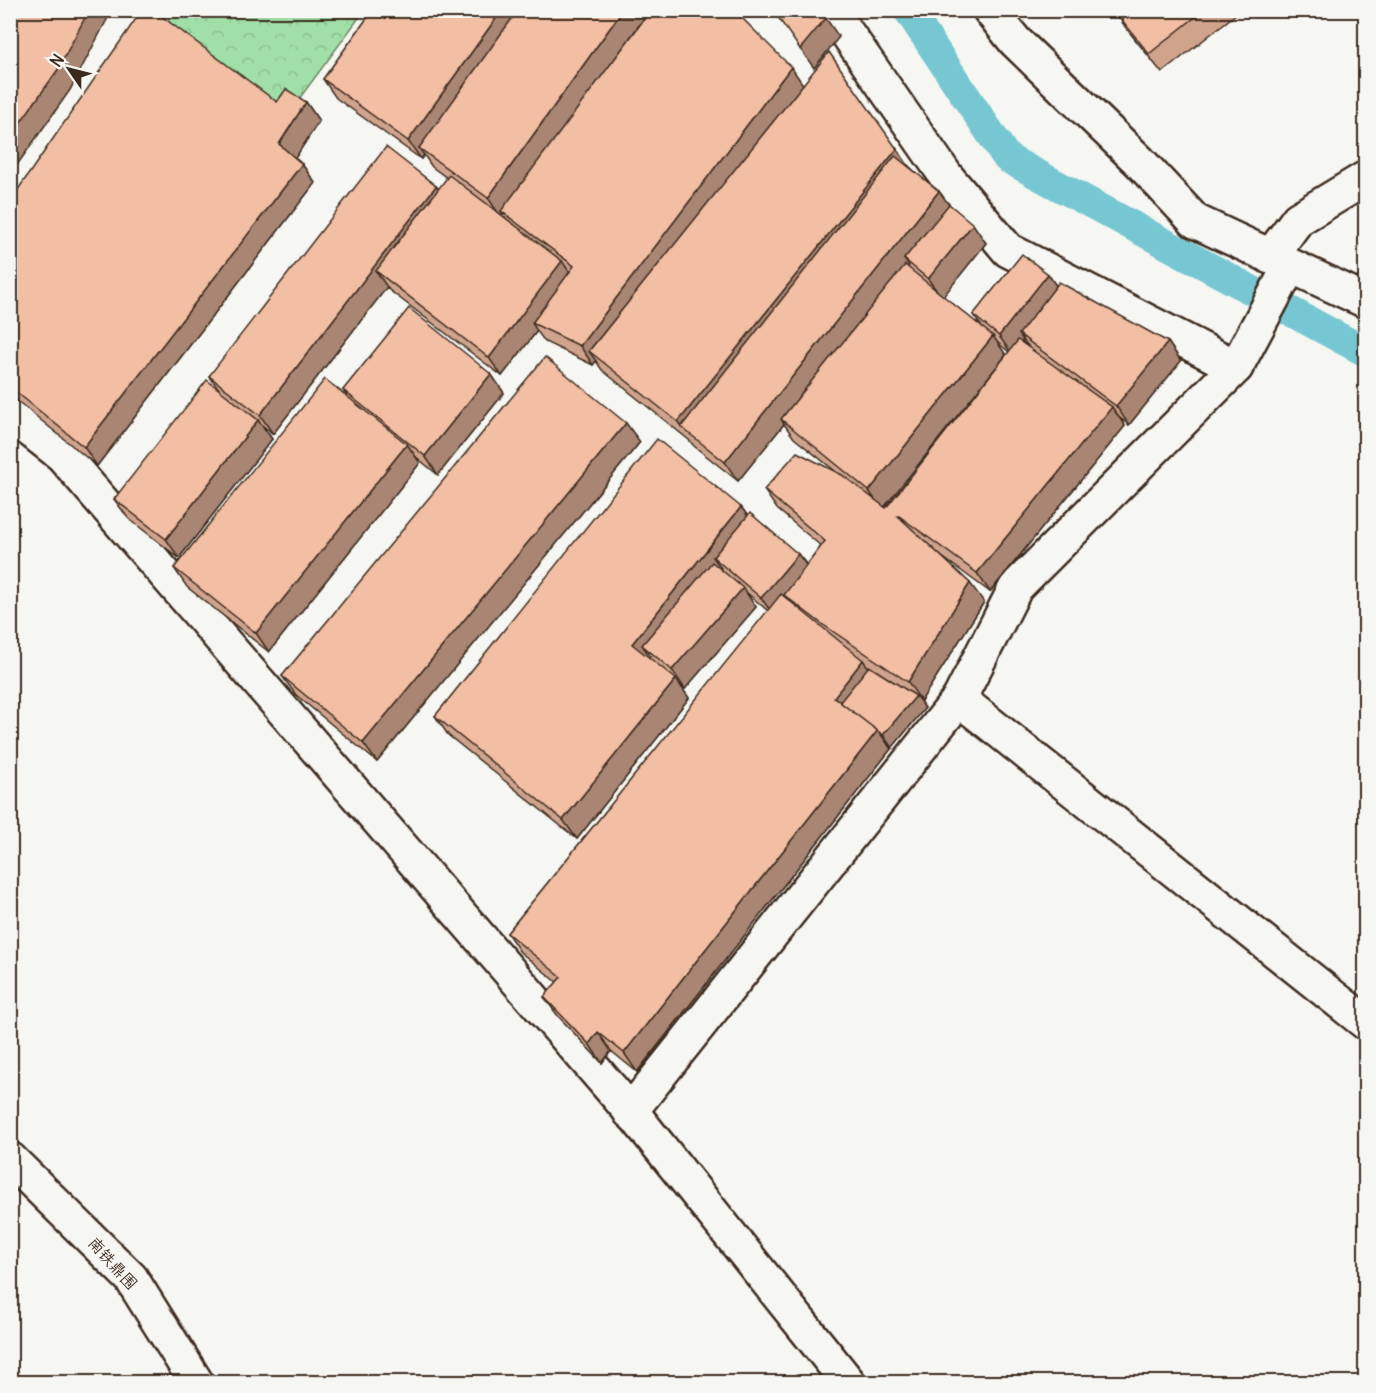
<svg xmlns="http://www.w3.org/2000/svg" width="1376" height="1393" viewBox="0 0 1376 1393" font-family="Delius,'LXGW WenKai TC',sans-serif">
  <defs>
    <pattern id="forest-crowns" width="20" height="18" patternUnits="userSpaceOnUse" patternTransform="scale(1.5)"><rect width="20" height="18" fill="#a0dfa7"/><path d="M2 6a3 3 0 1 1 6 0M12 15a3 3 0 1 1 6 0" fill="none" stroke="#8bc08f"/></pattern>
  </defs>
  <rect width="100%" height="100%" fill="#f6f6f2"/>
  <filter id="ink" filterUnits="userSpaceOnUse"><feTurbulence type="fractalNoise" baseFrequency=".0167" numOctaves="2"/><feDisplacementMap in="SourceGraphic" scale="12" xChannelSelector="R" yChannelSelector="G"/><feConvolveMatrix kernelMatrix="1 2 1 2 8 2 1 2 1" color-interpolation-filters="sRGB"/></filter>
  <g filter="url(#ink)">
    <polygon fill="url(#forest-crowns)" stroke="#6e8462" stroke-width="1.5" points="176,11 364,11 288,114 166,23"/>
    <g fill="none" stroke-linecap="round" stroke-linejoin="round">
      <polyline stroke="#77c7d2" stroke-width="30" points="908,10 1007,158 1366,352"/>
      <g stroke="#3b2a1e" stroke-width="38">
        <g id="minor">
          <polyline points="831,10 946,176 1008,250 1236,367"/>
          <polyline points="990,10 1015,41 1139,161 1195,221 1366,301"/>
          <polyline points="1270,257 1298,219 1366,178"/>
          <polyline points="10,414 62,455 639,1121 848,1382"/>
          <polyline points="959,699 1366,1023"/>
          <polyline points="630,1112 959,699 1016,587 1236,367 1290,266"/>
          <polyline points="10,1159 131,1278 196,1382"/>
        </g>
      </g>
      <use href="#minor" stroke="#f6f6f2" stroke-width="33"/>
    </g>
    <g fill="#d0a38d" stroke="#3b2a1e" stroke-width="1.5" fill-rule="evenodd">
      <path d="M373,10H650L613,61L803,84L910,167L949,204L986,243L943,296L982,327L973,315L1048,274L1056,286L1168,342L1181,361L1129,425L1120,418L1125,426L990,592L941,556L984,602L921,701L918,699L925,708L892,748L888,744L891,749L637,1072L611,1051L602,1063L558,1016L544,997L557,982L520,952L507,933L768,611L746,592L756,607L685,689L679,684L689,698L577,839L448,735L435,716L741,507L748,516L798,554L807,565L821,546L777,509L764,490L835,471L794,438L784,424L738,481L694,446L689,440L602,370L596,361L593,365L545,342L537,331L502,376L389,290L387,287L273,434L262,425L272,439L179,558L128,518L114,499L219,389L209,376L436,186L439,189L447,178L432,167L424,155L421,159L336,98L323,79ZM1023,340L1029,347L1022,342ZM998,343L1009,352L886,508L885,507Z"/>
      <polygon points="1114,10 1241,10 1162,73 1126,28"/>
      <polygon points="306,102 319,121 295,158 302,164 315,183 97,466 10,395 10,201"/>
      <polygon points="491,374 504,393 438,475 415,456 420,463 269,652 187,587 174,568 349,399 343,390"/>
      <polygon points="640,442 377,762 296,695 282,676"/>
    </g>
    <g fill="#a98573" stroke="#3b2a1e" stroke-width="1.5">
      <polygon points="89,10 112,10 70,90 10,175 10,137"/>
      <polygon points="502,10 529,10 419,148 424,155 421,159 408,141"/>
      <polygon points="623,10 650,10 504,213 501,211 503,214 501,217 488,198"/>
      <polygon points="820,10 839,37 814,68 800,49"/>
      <polygon points="791,67 804,86 589,351 596,361 593,365 580,346"/>
      <polygon points="306,102 319,121 292,163 279,144"/>
      <polygon points="897,149 910,168 682,428 678,422"/>
      <polygon points="302,164 315,183 97,466 84,447"/>
      <polygon points="436,186 450,205 376,271 387,287 273,434 260,415"/>
      <polygon points="939,191 953,210 904,259 909,266 785,422 781,419 784,424 738,481 725,462"/>
      <polygon points="973,224 986,243 942,298 928,279"/>
      <polygon points="562,261 575,280 532,323 537,331 502,376 489,358"/>
      <polygon points="1048,274 1061,293 1019,334 1023,340 1012,354 999,336"/>
      <polygon points="993,336 1006,355 882,510 869,491"/>
      <polygon points="1168,342 1181,361 1129,425 1116,406"/>
      <polygon points="491,374 504,393 438,475 425,456"/>
      <polygon points="1112,407 1125,426 990,592 977,573"/>
      <polygon points="258,420 272,439 179,558 166,539"/>
      <polygon points="626,423 640,442 377,762 363,743"/>
      <polygon points="407,444 420,463 269,652 256,633"/>
      <polygon points="741,507 755,526 713,557 721,568 652,653 642,645 650,656 645,663 632,644"/>
      <polygon points="798,554 812,573 784,595 788,600 775,617 761,598"/>
      <polygon points="970,583 984,602 921,701 908,682"/>
      <polygon points="743,588 756,607 685,689 672,670"/>
      <polygon points="863,660 877,679 840,702 834,697"/>
      <polygon points="676,679 689,698 577,839 563,820"/>
      <polygon points="916,696 925,708 892,748 883,735"/>
      <polygon points="878,730 891,749 637,1072 624,1053"/>
      <polygon points="598,1032 611,1051 602,1063 589,1044"/>
    </g>
    <g fill="#f2bea4" stroke="#3b2a1e" stroke-width="1.5">
      <polygon points="10,10 89,10 57,71 10,137"/>
      <polygon points="142,10 153,10 277,102 286,89 306,102 279,144 302,164 84,447 10,387 10,201"/>
      <polygon points="373,10 502,10 408,141 323,79"/>
      <polygon points="518,10 623,10 488,198 419,148"/>
      <polygon points="651,10 734,10 791,67 580,346 532,323 574,266 501,211"/>
      <polygon points="773,10 820,10 826,18 800,49"/>
      <polygon points="1114,10 1204,10 1149,54"/>
      <polygon points="829,52 897,149 678,422 589,351"/>
      <polygon points="386,147 436,186 260,415 209,376"/>
      <polygon points="895,156 939,191 725,462 681,427"/>
      <polygon points="449,175 562,261 489,358 376,271"/>
      <polygon points="949,204 973,224 928,279 904,259"/>
      <polygon points="1022,254 1048,274 999,336 973,315"/>
      <polygon points="905,265 993,336 869,491 781,419"/>
      <polygon points="1059,282 1168,342 1116,406 1019,334"/>
      <polygon points="409,308 491,374 425,456 343,390"/>
      <polygon points="1018,340 1112,407 977,573 899,516 898,516 970,583 908,682 822,624 784,595 825,541 764,490 797,452 842,475 886,508"/>
      <polygon points="545,357 626,423 363,743 282,676"/>
      <polygon points="325,379 407,444 256,633 174,568"/>
      <polygon points="207,380 258,420 166,539 114,499"/>
      <polygon points="657,439 741,507 632,644 676,679 563,820 435,716"/>
      <polygon points="750,513 798,554 761,598 713,557"/>
      <polygon points="712,562 743,588 672,670 642,645"/>
      <polygon points="781,594 863,660 834,697 878,730 624,1053 598,1032 589,1044 544,997 561,977 507,933"/>
      <polygon points="869,666 916,696 883,735 840,702"/>
    </g>
  </g>
  <g text-anchor="middle" dominant-baseline="central" stroke-width="4.5" stroke-linejoin="round" paint-order="stroke">
    <g font-size="16" fill="#3b2a1e" stroke="#f6f6f2">
      <text transform="translate(113 1263) rotate(48)">南铁鼎围</text>
    </g>
  </g>
  <rect width="1376" height="1393" fill="none" stroke="#f6f6f2" stroke-width="36"/>
  <rect x="18" y="18" width="1340" height="1357" fill="none" stroke="#3b2a1e" stroke-width="2" filter="url(#ink)"/>
  <g transform="translate(69 69) rotate(305)" stroke="#f6f6f2" stroke-width="4.5" paint-order="stroke">
  <path d="M0-4.5L10 22L0 15L-10 22Z" fill="#3b2a1e"/>
  <text y="-9" font-size="16" font-weight="bold" text-anchor="middle" fill="#3b2a1e">N</text>
  </g>
</svg>
